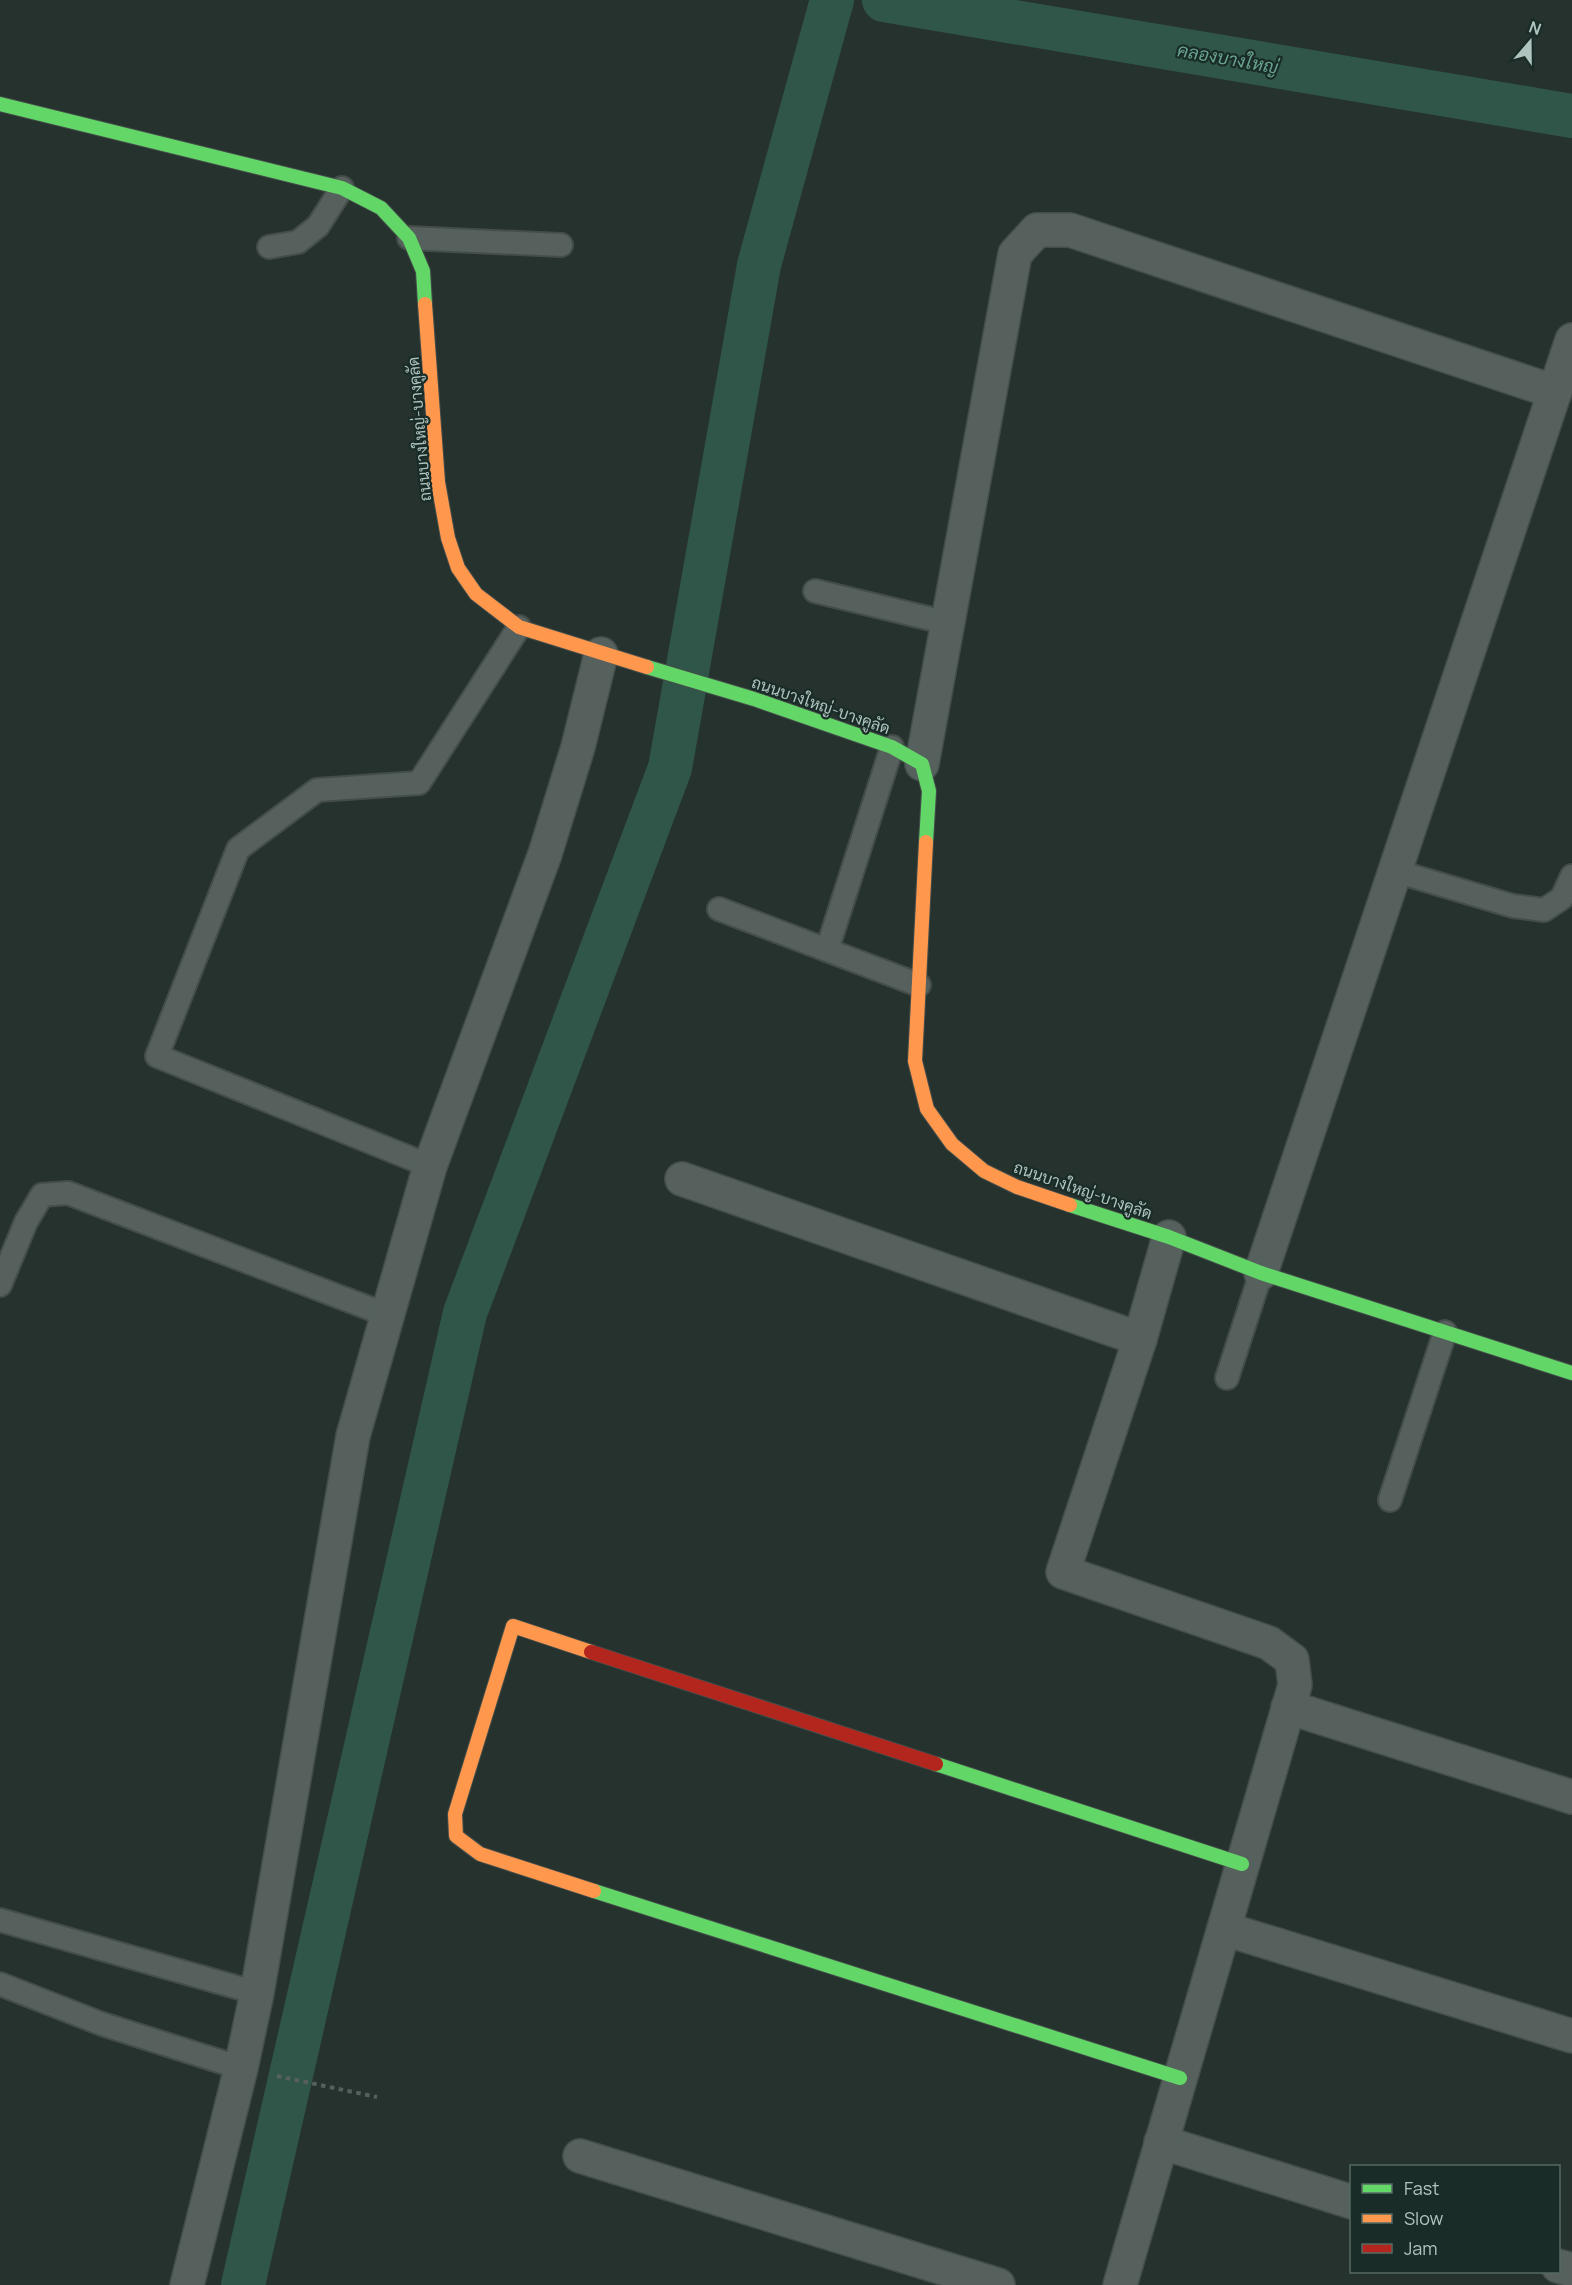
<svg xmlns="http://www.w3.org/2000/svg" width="1572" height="2285" viewBox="0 0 1572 2285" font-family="Manrope,Sarabun,sans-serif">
  <rect width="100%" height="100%" fill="#26322e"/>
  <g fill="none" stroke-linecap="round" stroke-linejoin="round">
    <g stroke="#305649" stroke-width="44">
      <polyline points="884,0 1572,116"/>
      <polyline points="243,2285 465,1313 670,768 759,265 832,0"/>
    </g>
    <g stroke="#444d4a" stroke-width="26">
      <g id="lane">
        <polyline points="409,238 561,245"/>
        <polyline points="269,247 298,242 318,226 342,188"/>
        <polyline points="815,591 948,623"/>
        <polyline points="1395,871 1513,906 1544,910 1562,898 1572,876"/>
        <polyline points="719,909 919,985"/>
        <polyline points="827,950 892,747"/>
        <polyline points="430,1166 157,1056 238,849 317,790 419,783 519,627"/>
        <polyline points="0,1285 26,1222 42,1195 68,1193 387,1315"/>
        <polyline points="1227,1378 1261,1273"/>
        <polyline points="1390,1500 1445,1332"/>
        <polyline points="0,1920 257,1993"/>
        <polyline points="0,1984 102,2024 241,2068"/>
      </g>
    </g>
    <g stroke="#444d4a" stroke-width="36">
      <g id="street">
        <polyline points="922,764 1015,254 1037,230 1070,230 1555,392"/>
        <polyline points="682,1179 1140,1339"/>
        <polyline points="1261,1273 1572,340"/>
        <polyline points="1288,1707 1572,1797"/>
        <polyline points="1225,1929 1572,2036"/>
        <polyline points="1161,2142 1352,2202"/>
        <polyline points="580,2156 998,2285"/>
        <polyline points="1558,2266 1572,2270"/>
        <polyline points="187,2285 241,2068 257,1993 353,1436 430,1166 545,854 578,747 601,654"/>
        <polyline points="1120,2285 1295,1685 1292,1660 1269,1643 1063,1572 1140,1339 1169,1237"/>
      </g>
    </g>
    <g stroke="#444d4a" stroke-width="16">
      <g id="fast">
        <polyline points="0,104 342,188 381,208 409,238 423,271 425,304"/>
        <polyline points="647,667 754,699 892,747 922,764 929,791 926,842"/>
        <polyline points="1070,1205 1169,1237 1261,1273 1572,1373"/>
        <polyline points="936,1764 1242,1864"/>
        <polyline points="594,1891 1180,2078"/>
      </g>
    </g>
    <g stroke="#444d4a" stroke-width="16">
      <g id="slow">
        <polyline points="425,304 438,482 448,538 458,568 476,594 519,627 647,667"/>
        <polyline points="926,842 915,1061 927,1109 952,1144 984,1171 1017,1187 1070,1205"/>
        <polyline points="591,1652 513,1626 455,1814 456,1836 480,1854 594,1891"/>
      </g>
    </g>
    <g stroke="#444d4a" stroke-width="16">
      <polyline id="jam" points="591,1652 936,1764"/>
    </g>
    <polyline stroke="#56615d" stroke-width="4" stroke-dasharray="4.5 4.5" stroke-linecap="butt" points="277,2076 377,2097"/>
    <use href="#lane" stroke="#56615e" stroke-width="22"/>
    <use href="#street" stroke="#56615e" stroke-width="33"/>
    <use href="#fast" stroke="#63d668" stroke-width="14"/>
    <use href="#slow" stroke="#ff974d" stroke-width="14"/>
    <use href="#jam" stroke="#b3261e" stroke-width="14"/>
  </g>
  <g text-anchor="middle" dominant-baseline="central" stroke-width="4.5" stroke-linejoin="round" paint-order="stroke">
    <g font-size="16" fill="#afc4bf" stroke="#1a2c27">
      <text transform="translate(419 429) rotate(-95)">ถนนบางใหญ่-บางคูลัด</text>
      <text transform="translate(821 705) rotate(19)">ถนนบางใหญ่-บางคูลัด</text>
      <text transform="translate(1083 1190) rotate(19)">ถนนบางใหญ่-บางคูลัด</text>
    </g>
    <g font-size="18" font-style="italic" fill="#69a390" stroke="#1a2c27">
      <text transform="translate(1228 58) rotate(10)">คลองบางใหญ่</text>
    </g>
  </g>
  <rect x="1350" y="2165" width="210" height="108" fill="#1a2c27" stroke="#566964" stroke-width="1.5"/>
  <rect x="1362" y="2184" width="30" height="9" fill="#63d668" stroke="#566964" stroke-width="1.5"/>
  <text x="1404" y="2195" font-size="18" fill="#afc4bf">Fast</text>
  <rect x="1362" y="2214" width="30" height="9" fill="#ff974d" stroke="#566964" stroke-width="1.5"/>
  <text x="1404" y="2225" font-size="18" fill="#afc4bf">Slow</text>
  <rect x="1362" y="2244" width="30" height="9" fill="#b3261e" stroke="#566964" stroke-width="1.5"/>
  <text x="1404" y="2255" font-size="18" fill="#afc4bf">Jam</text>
  <g transform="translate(1530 42) rotate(20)" stroke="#1a2c27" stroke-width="4.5" paint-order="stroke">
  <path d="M0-4.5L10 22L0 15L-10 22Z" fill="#afc4bf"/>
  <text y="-9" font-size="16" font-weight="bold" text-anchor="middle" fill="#afc4bf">N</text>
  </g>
</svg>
